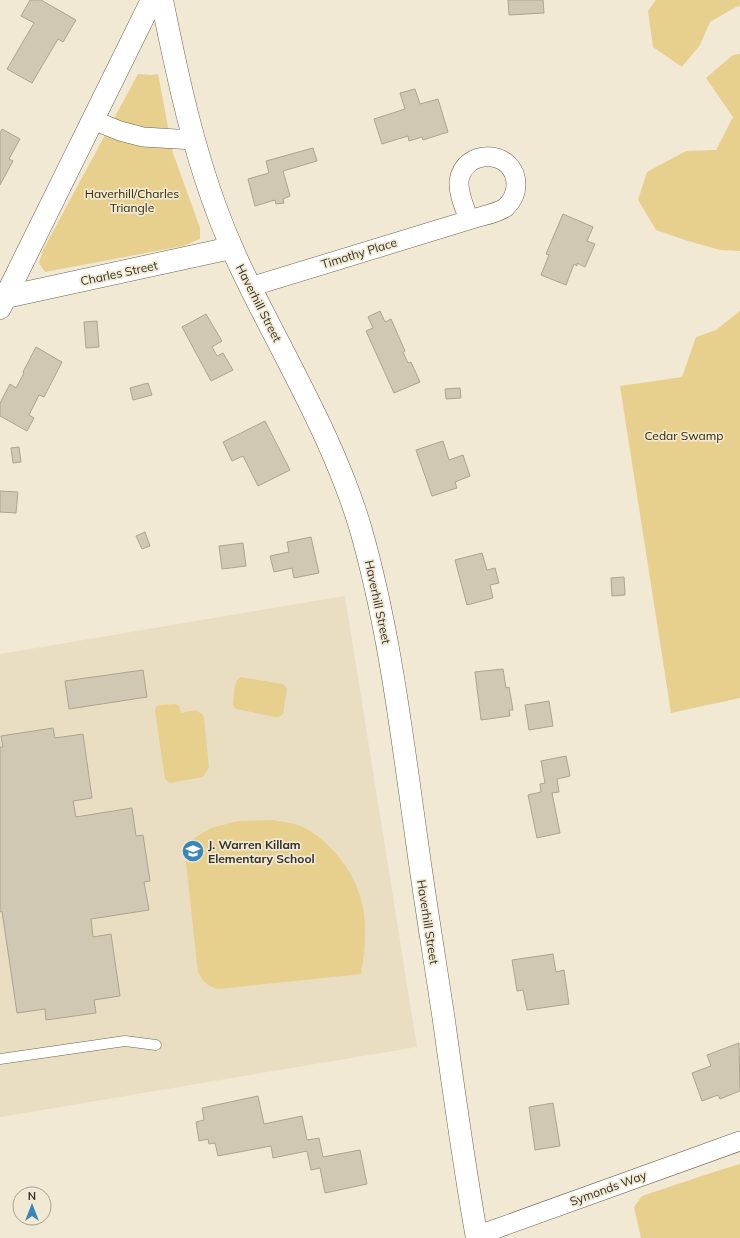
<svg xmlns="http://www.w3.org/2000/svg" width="740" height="1238" viewBox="0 0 740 1238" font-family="Mulish,sans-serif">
  <rect width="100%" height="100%" fill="#f1e9d3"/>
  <polygon fill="#e9dec1" points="345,596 417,1047 0,1117 0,654"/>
  <g fill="#e7d08d">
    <polygon points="656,0 740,0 740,6 736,7 710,22 700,45 682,67 653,47 648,11"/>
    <polygon points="740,54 740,251 720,250 685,240 656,230 638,200 647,172 686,151 716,150 733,117 706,78 733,55"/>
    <polygon points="138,74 151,75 158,74 173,153 200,228 200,239 183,246 45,272 39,263 43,250"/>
    <polygon points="740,311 740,698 671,713 620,386 682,377 696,337 716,330"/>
    <path d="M240,677L283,684L287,689L283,714L279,717H275L236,709L233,705C234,697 233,682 240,677Z"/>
    <polygon points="175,704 179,706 181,713 195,710 202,714 204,718 209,767 203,777 170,783 165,779 155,711 156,707 160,705"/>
    <path d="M273,820C283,822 294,823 303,827C317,834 328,844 338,856C368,893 369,928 361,974L218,989C207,986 203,982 198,972L184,844L211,828L238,821Z"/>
    <polygon points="740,1164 740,1238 641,1238 634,1207 642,1196 717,1171"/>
  </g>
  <g fill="#d0c8b3" stroke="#aba48f">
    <polygon points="30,0 41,0 76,20 63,42 58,39 32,83 7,69 34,23 21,16"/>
    <polygon points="508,0 543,0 544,13 509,15"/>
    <polygon points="415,89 420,104 438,99 448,132 423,140 422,137 409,141 408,136 382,144 374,119 405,109 400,93"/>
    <polygon points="2,129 20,139 9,159 13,161 0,185 0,133"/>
    <polygon points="313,148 317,161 283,171 290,196 283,199 284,203 276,204 275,200 255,206 248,179 269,173 266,161"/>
    <polygon points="563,214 593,227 587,241 595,244 585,267 577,263 577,266 574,264 566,285 541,275 549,255 546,254"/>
    <polygon points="380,311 385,322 391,319 405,351 403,352 408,363 411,362 420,382 394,393 366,331 373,328 368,317"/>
    <polygon points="206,314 222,341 212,347 217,356 223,353 233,370 211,381 182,327"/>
    <polygon points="97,321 99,347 86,348 84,322"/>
    <polygon points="36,347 62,362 44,397 39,395 29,415 34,418 27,431 0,416 0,403 10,384 16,388 24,373 23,372"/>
    <polygon points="148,383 152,395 133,400 130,388"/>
    <polygon points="460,388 461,398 446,399 445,389"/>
    <polygon points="265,421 290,470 258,486 243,456 232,461 223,442"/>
    <polygon points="443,441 449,460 463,455 470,476 455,482 457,488 432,496 416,450"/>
    <polygon points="19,447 21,462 13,463 11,448"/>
    <polygon points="0,491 18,492 16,513 0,512"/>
    <polygon points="145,532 150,546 142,549 136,536"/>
    <polygon points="311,537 319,573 294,578 292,568 274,572 270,556 289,552 287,542"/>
    <polygon points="243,543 246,566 222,569 219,546"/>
    <polygon points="482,553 487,570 495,568 499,583 490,585 493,598 467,605 455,560"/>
    <polygon points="624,577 625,595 612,596 611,578"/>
    <polygon points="503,669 506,688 509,687 513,710 509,710 510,716 481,720 475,672"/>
    <polygon points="143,670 147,697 69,709 65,681"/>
    <polygon points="549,701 553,726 529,730 525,705"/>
    <polygon points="53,728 55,738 83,734 92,798 73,801 76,817 132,808 136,836 143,835 150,881 144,882 149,910 91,919 93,937 111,934 120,996 94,1000 96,1013 46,1020 45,1009 17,1013 2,911 0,912 0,747 3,747 1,736"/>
    <polygon points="566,756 570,776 557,779 559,792 552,793 560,833 537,838 528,795 541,792 540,784 545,783 541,761"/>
    <polygon points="553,954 556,972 564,970 569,1004 527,1010 523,990 517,991 512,960"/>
    <polygon points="739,1043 740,1091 720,1099 718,1095 702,1101 692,1073 711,1066 707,1055"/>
    <polygon points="258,1096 264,1124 302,1116 307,1140 319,1138 323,1157 360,1150 367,1184 325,1193 320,1168 311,1170 307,1151 273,1158 271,1146 218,1156 215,1143 209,1144 208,1139 199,1141 196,1122 204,1120 202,1108"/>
    <polygon points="553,1103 560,1146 535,1150 529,1107"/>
  </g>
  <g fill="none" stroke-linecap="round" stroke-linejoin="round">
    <g stroke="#6a6350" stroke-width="11">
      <polyline id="service" points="0,1059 125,1041 156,1045"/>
    </g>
    <g stroke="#6a6350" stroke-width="20">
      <g id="minor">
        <polyline points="93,120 120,131 143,137 194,140"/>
        <path d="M250,287L469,220C480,216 497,214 506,207C512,201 516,193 516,185C516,149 464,147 459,181C458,194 465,208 469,220"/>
        <polyline points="476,1236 740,1141"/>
      </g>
    </g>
    <g stroke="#6a6350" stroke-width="23">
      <g id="tertiary">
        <path d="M162,0C179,84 197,169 232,248C243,274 256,299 269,324C303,390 340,458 361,530C390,632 402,737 417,842C425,901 435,961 444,1021C454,1093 464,1166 477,1238"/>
        <polyline points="6,297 231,248"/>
        <polyline points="0,308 152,0"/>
      </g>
    </g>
    <use href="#service" stroke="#fff" stroke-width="10"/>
    <use href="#minor" stroke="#fff" stroke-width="19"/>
    <use href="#tertiary" stroke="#fff" stroke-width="22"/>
  </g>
  <defs>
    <g id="school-disc" transform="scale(1.15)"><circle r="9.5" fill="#3986b9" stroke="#f1e9d3"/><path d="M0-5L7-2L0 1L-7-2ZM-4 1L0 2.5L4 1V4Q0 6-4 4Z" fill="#fff"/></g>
  </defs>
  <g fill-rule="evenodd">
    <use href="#school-disc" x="193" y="851"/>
  </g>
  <g text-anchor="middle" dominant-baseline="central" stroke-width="3.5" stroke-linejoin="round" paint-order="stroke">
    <g font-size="12" fill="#332802" stroke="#f1e9d3">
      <text x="132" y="193">Haverhill/Charles<tspan x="132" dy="14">Triangle</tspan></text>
      <text x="684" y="435">Cedar Swamp</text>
    </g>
    <g font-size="12" fill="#343129" stroke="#f1e9d3">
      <text transform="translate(359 253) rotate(-17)">Timothy Place</text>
      <text transform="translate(119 273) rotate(-12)">Charles Street</text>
      <text transform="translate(259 303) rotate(63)">Haverhill Street</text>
      <text transform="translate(378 602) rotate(78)">Haverhill Street</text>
      <text transform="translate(428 922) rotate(81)">Haverhill Street</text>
      <text transform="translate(608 1188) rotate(-20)">Symonds Way</text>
    </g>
    <g font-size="12" font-weight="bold" fill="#343129" stroke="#f1e9d3" text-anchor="start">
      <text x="208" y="844">J. Warren Killam<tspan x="208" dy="14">Elementary School</tspan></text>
    </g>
  </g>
  <g transform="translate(32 1206)"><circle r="19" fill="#f1e9d3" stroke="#a59f8f"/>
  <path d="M0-3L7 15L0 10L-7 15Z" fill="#3986b9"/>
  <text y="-6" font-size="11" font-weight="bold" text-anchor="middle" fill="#343129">N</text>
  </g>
</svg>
